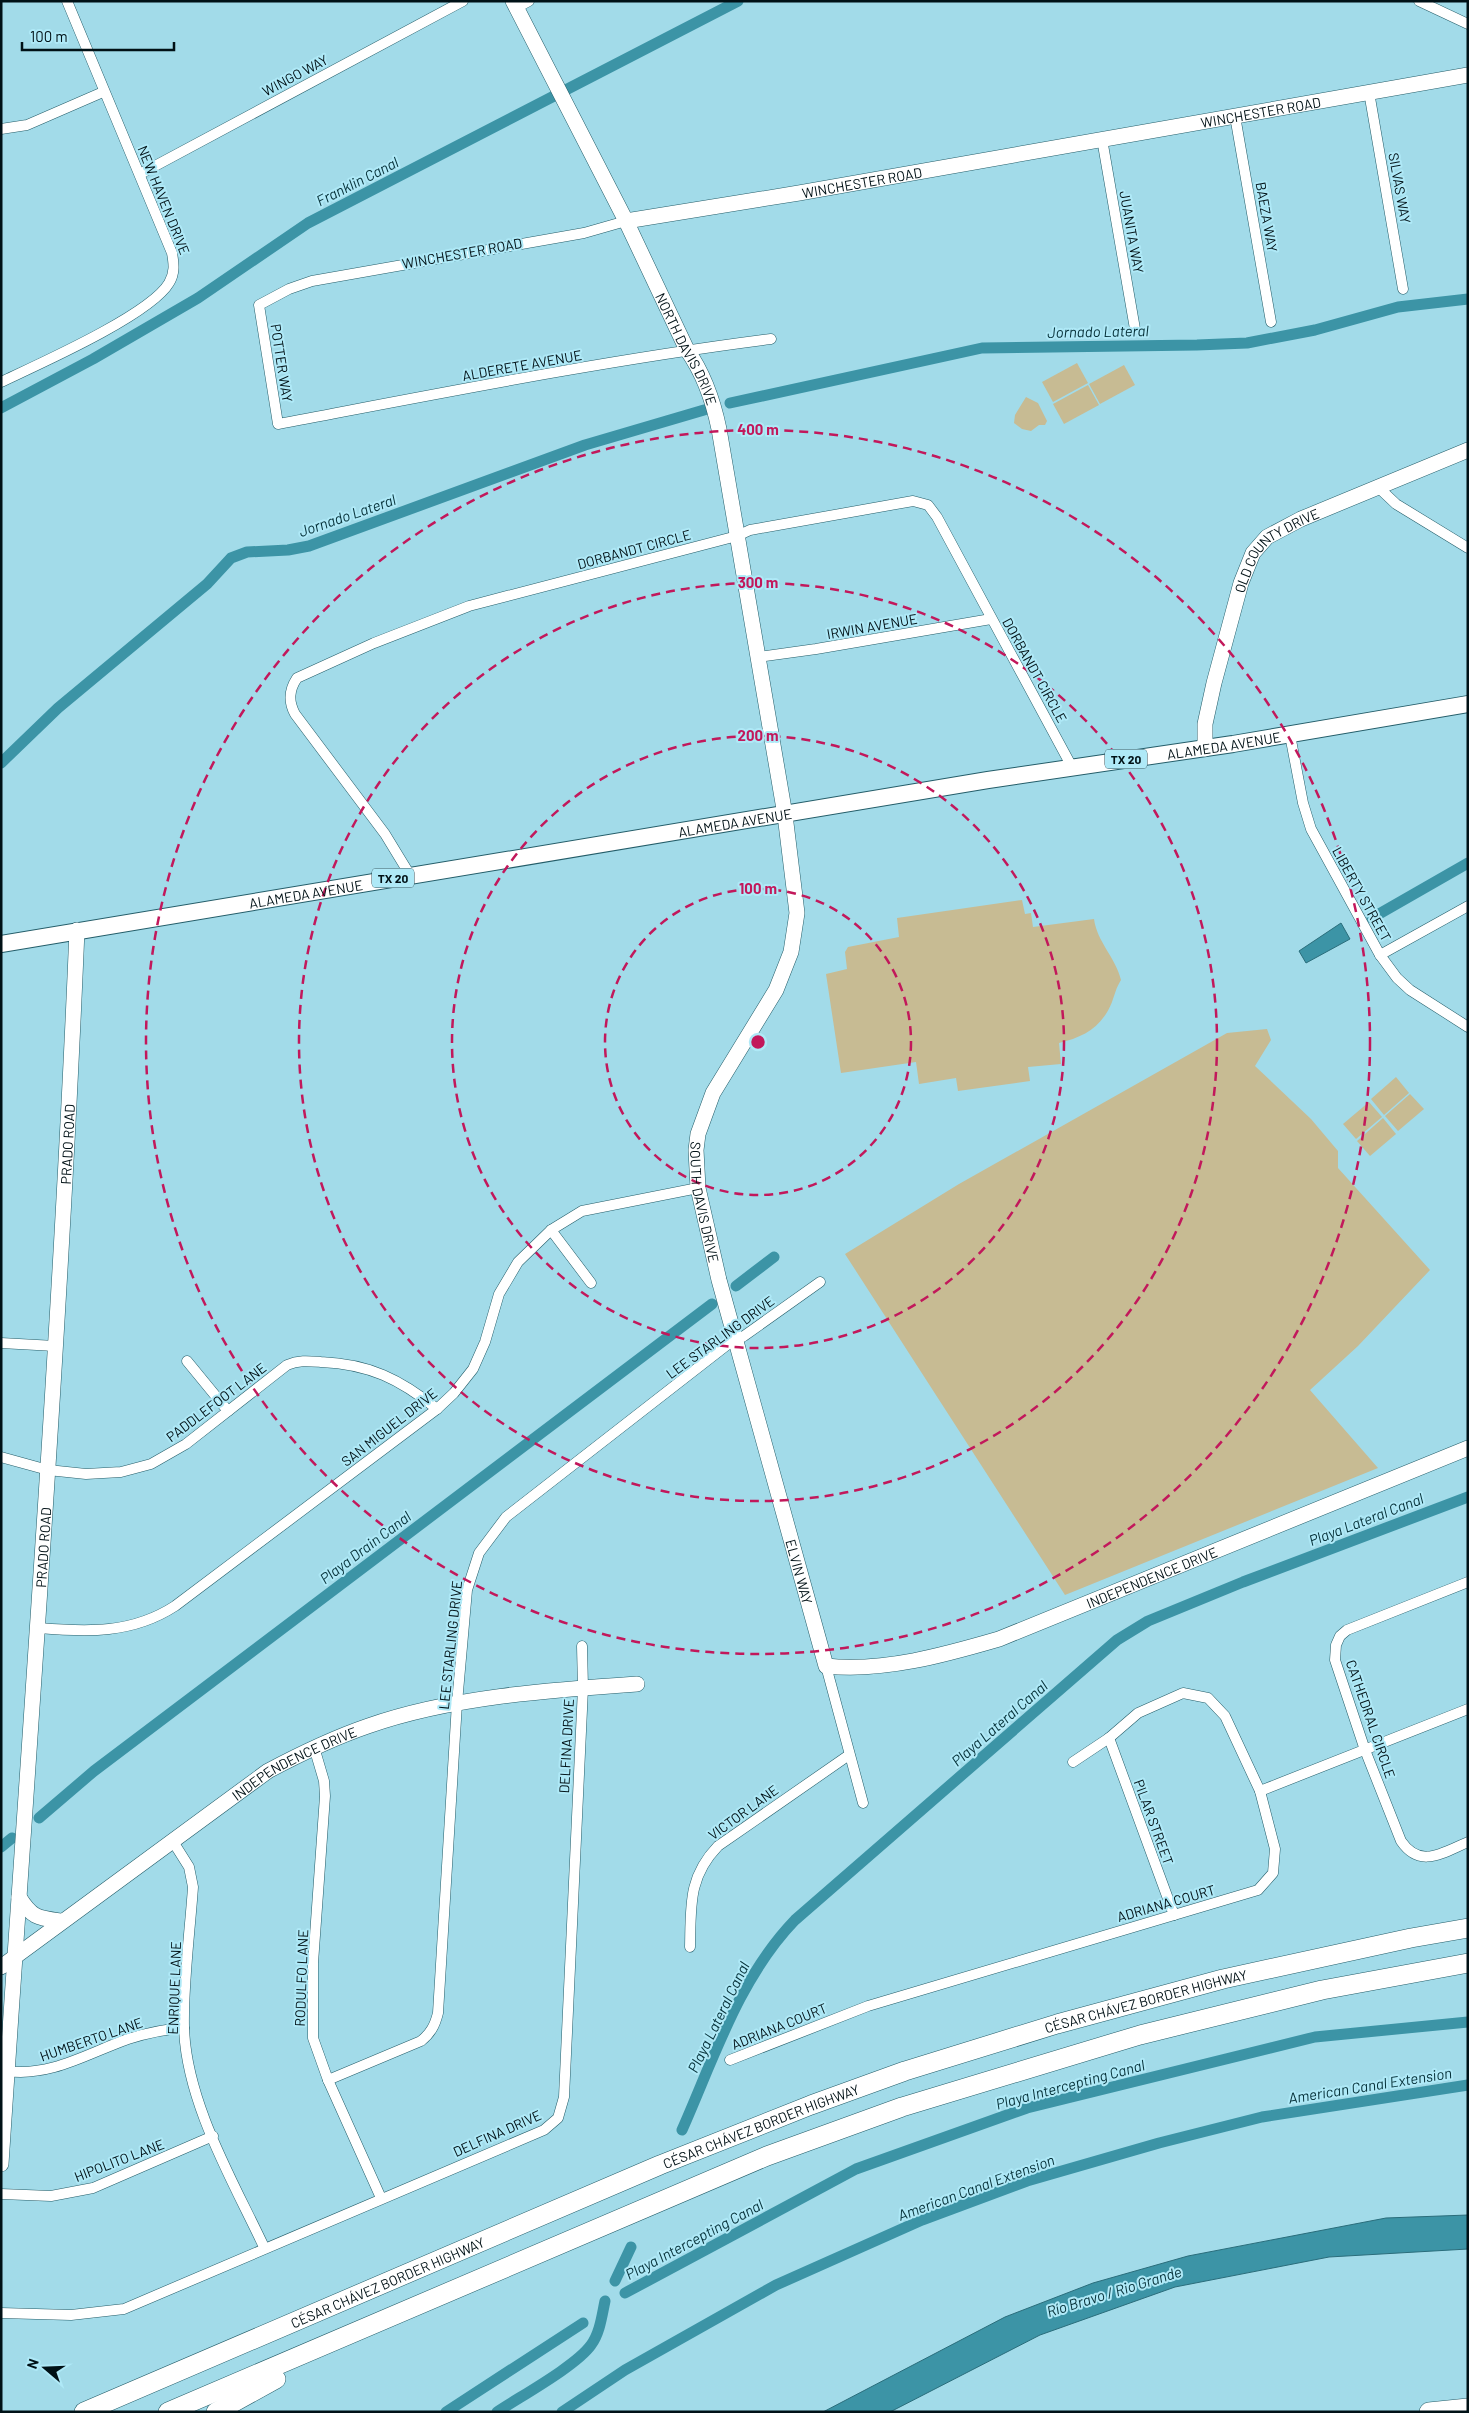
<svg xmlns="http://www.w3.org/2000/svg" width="1469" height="2413" viewBox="0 0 1469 2413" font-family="Barlow,sans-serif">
  <rect width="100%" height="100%" fill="#a2dbe9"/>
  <g fill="#c7bb93">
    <polygon points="1077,363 1088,383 1053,402 1042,382"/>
    <polygon points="1124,365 1135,385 1100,404 1089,384"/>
    <polygon points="1088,385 1099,405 1064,424 1053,404"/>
    <polygon points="1026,397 1038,403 1047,421 1045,425 1039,425 1031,431 1022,429 1014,423 1015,415"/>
    <path d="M1022,900L1025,914L1031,913L1033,927L1094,919C1097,942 1116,958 1121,980C1116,988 1115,994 1112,1002C1102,1027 1084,1037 1059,1043L1061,1064L1028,1067L1030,1081L958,1091L956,1078L919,1084L916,1062L841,1073L826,974L847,969L845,952L848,947L899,937L897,918Z"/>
    <polygon points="1267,1029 1271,1040 1255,1066 1311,1119 1338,1151 1338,1168 1430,1270 1358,1346 1310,1390 1378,1468 1065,1595 845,1254 959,1184 1227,1033"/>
    <polygon points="1396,1077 1409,1093 1384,1115 1371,1099"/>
    <polygon points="1410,1094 1424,1109 1398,1131 1385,1116"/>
    <polygon points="1369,1102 1382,1117 1356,1139 1343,1124"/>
    <polygon points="1383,1118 1396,1134 1370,1156 1357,1141"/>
  </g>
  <g fill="#3c94a6" stroke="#2a6d7b">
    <polygon points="1341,923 1350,939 1306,963 1299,951"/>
    <polygon points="1468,2215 1468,2249 1329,2257 1175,2287 1040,2335 890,2412 823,2412 1005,2317 1093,2283 1188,2256 1386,2218"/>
  </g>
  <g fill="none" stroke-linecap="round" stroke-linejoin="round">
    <g stroke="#3c94a6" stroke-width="11">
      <polyline points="730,403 982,348 1197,345 1247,343 1315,330 1398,307 1468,299"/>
      <polyline points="1,408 93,359 198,298 308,223 738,1"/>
      <polyline points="1,763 58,708 207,584 231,558 247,552 288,550 309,546 585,445 704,410"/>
      <polyline points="1372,918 1468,863"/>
      <polyline points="736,1286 774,1257"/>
      <polyline points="39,1818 94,1771 712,1304"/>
      <polyline points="1,1847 12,1838"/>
      <path d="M682,2130C714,2058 739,1978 795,1920L1117,1640L1148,1621L1243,1582L1468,1497"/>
      <polyline points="615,2281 631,2247"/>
      <polyline points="625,2293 856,2169 1027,2108 1315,2037 1468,2022"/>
      <polyline points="446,2412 583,2323"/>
      <path d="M497,2412C521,2396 576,2366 591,2345C600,2333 602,2315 605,2301"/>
      <polyline points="562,2412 625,2370 776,2285 922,2220 1027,2181 1159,2143 1262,2117 1468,2085"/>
    </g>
    <g stroke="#245d69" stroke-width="11">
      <g id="street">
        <polyline points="1419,1 1468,24"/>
        <polyline points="516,8 529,1"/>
        <polyline points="1369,92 1403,289"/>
        <polyline points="1235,116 1271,322"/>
        <polyline points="1,129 27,125 103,92"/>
        <polyline points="1102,139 1135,329"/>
        <polyline points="140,174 463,1"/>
        <path d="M626,221L584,233L312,281L289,289L259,305L278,424C442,393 606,360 771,339"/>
        <path d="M1,382C39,364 150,315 169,283C175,273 174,264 172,253L67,1"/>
        <polyline points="1378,487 1396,504 1468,548"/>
        <polyline points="758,657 816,649 991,619"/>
        <polyline points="1290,735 1303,803 1311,829 1380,955 1397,978 1410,990 1468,1027"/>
        <path d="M410,875L385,834L295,714C288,701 289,690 297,678L374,643L469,606L737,536L750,530L913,501L928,505L937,517L1072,767"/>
        <polyline points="1380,955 1468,906"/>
        <polyline points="551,1230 591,1283"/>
        <polyline points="1,1343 55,1346"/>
        <polyline points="187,1361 228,1411"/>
        <path d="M1,1457L48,1470L86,1474L121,1472L151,1464L186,1444L287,1365C299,1360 308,1361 321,1362C369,1364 400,1379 437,1409"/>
        <path d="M1468,1582L1347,1630L1340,1636L1336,1645L1335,1660L1365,1750L1401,1841C1420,1869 1442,1853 1468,1842"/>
        <path d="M39,1628C87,1632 132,1634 175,1606L437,1409L454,1393L473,1369L485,1342L499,1294L518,1262L551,1230L582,1211L698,1188"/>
        <polyline points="826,1666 863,1803"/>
        <polyline points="1109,1738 1174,1915"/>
        <polyline points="314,1747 324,1781 325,1796 313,1963 313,2038 328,2080 381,2198"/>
        <polyline points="1260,1791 1468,1709"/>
        <path d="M172,1840L189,1867L193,1887C190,1931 183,1983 184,2027C186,2102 233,2181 264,2247"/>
        <path d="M690,1947C691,1906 688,1877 718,1846L849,1755"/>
        <polyline points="730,2060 868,2006 1258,1890 1273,1873 1275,1849 1260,1791 1225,1716 1208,1698 1183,1693 1138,1713 1109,1738 1073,1762"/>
        <path d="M7,2071C51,2077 88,2053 128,2039C147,2033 165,2029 184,2028"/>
        <path d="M328,2080L421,2041C431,2033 435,2025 438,2013L457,1703L467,1590L479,1553L506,1517L727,1345L744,1336L820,1282"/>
        <polyline points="1,2194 51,2196 93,2188 213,2136"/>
        <polyline points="1,2313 71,2315 124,2309 544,2130 558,2118 564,2097 583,1688 582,1646"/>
      </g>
    </g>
    <g stroke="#245d69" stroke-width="16">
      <g id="secondary">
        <path id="s1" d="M513,1L626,221L687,350C704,374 713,400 719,429L785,815L797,913L791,952L776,990L713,1093L698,1134L696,1150L698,1188L719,1280L826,1666C884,1672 944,1655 999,1639L1468,1448"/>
        <path id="s2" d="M626,221L799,193L1468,75"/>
        <path id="s3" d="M1205,749V724L1214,683L1241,583L1253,553L1267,537L1301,519L1468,450"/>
        <path d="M19,1897C32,1918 38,1918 61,1921"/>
        <path id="s4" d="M1,1967L268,1771C300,1754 333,1738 368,1726C450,1697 550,1690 637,1684"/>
        <path id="s5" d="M1,2164C28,1753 60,1342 77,930"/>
      </g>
    </g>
    <g stroke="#245d69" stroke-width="18">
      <g id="primary">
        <path id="s6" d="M1,944L988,780L1233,744L1468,704"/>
      </g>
    </g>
    <g stroke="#245d69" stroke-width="20">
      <g id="highway">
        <path id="s7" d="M84,2412L660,2165L811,2105L905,2071L1057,2024L1223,1979L1411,1938L1468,1928"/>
        <polyline points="168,2412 767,2156 902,2107 1140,2035 1322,1990 1468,1963"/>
        <polyline points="216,2412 276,2379"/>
        <polyline points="1429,2412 1468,2408"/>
      </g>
    </g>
    <use href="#street" stroke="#fff" stroke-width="10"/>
    <use href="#secondary" stroke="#fff" stroke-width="15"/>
    <use href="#primary" stroke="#fff" stroke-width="16"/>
    <use href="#highway" stroke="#fff" stroke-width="19"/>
  </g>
  <g fill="none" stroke="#c2185b" stroke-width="2.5" stroke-dasharray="9 6">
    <circle cx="758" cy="1042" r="153"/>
    <circle cx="758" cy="1042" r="306"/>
    <circle cx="758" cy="1042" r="459"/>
    <circle cx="758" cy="1042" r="612"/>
  </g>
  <g text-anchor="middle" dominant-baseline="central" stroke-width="4" stroke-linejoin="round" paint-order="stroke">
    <g fill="#afe9f7" stroke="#34525a" stroke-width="1">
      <rect x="1105" y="749.5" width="42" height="19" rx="4"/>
      <rect x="372" y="868.5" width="42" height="19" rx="4"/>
    </g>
    <g font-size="12" font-weight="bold" fill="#001116">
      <text x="1126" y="759">TX 20</text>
      <text x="393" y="878">TX 20</text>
    </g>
    <g font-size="14" fill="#001116" stroke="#afe9f7">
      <text transform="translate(295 75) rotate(-28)">WINGO WAY</text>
      <text stroke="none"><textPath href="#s2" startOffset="644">WINCHESTER ROAD</textPath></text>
      <text stroke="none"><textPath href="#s2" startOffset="239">WINCHESTER ROAD</textPath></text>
      <text transform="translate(1400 188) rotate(80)">SILVAS WAY</text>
      <text transform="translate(164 200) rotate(68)">NEW HAVEN DRIVE</text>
      <text transform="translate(1267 217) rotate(80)">BAEZA WAY</text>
      <text transform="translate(1132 232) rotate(80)">JUANITA WAY</text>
      <text transform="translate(462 253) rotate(-10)">WINCHESTER ROAD</text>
      <text stroke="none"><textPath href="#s1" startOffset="389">NORTH DAVIS DRIVE</textPath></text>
      <text transform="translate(282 363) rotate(81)">POTTER WAY</text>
      <text transform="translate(522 365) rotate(-10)">ALDERETE AVENUE</text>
      <text transform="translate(634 549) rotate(-15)">DORBANDT CIRCLE</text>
      <text stroke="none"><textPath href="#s3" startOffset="221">OLD COUNTY DRIVE</textPath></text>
      <text transform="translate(872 626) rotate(-10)">IRWIN AVENUE</text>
      <text transform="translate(1035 670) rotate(61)">DORBANDT CIRCLE</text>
      <text stroke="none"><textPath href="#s6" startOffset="1239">ALAMEDA AVENUE</textPath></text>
      <text stroke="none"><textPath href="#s6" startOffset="744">ALAMEDA AVENUE</textPath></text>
      <text stroke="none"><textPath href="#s6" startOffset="309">ALAMEDA AVENUE</textPath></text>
      <text transform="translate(1362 894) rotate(61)">LIBERTY STREET</text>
      <text stroke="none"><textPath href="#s5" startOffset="1022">PRADO ROAD</textPath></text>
      <text stroke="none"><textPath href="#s1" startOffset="1280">SOUTH DAVIS DRIVE</textPath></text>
      <text transform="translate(720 1337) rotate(-36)">LEE STARLING DRIVE</text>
      <text transform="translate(216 1402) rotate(-37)">PADDLEFOOT LANE</text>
      <text transform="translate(389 1427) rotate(-38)">SAN MIGUEL DRIVE</text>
      <text stroke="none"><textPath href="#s5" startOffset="618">PRADO ROAD</textPath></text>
      <text stroke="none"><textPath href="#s1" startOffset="1662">ELVIN WAY</textPath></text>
      <text stroke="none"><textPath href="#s1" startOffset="2101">INDEPENDENCE DRIVE</textPath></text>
      <text transform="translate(450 1645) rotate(-84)">LEE STARLING DRIVE</text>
      <text transform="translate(1371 1719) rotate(71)">CATHEDRAL CIRCLE</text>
      <text transform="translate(566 1746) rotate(-87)">DELFINA DRIVE</text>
      <text stroke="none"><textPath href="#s4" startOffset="358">INDEPENDENCE DRIVE</textPath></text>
      <text transform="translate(743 1812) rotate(-36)">VICTOR LANE</text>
      <text transform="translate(1154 1822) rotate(70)">PILAR STREET</text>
      <text transform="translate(1166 1903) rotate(-16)">ADRIANA COURT</text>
      <text transform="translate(301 1978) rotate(-88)">RODULFO LANE</text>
      <text transform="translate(174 1988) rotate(-88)">ENRIQUE LANE</text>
      <text stroke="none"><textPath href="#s7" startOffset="1140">CÉSAR CHÁVEZ BORDER HIGHWAY</textPath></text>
      <text transform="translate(779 2026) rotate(-22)">ADRIANA COURT</text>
      <text transform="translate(91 2039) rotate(-19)">HUMBERTO LANE</text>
      <text stroke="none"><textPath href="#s7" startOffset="735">CÉSAR CHÁVEZ BORDER HIGHWAY</textPath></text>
      <text transform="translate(497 2133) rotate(-24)">DELFINA DRIVE</text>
      <text transform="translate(119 2160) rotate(-21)">HIPOLITO LANE</text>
      <text stroke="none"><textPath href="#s7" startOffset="330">CÉSAR CHÁVEZ BORDER HIGHWAY</textPath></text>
    </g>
    <g font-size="15" font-style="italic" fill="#063139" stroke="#afe9f7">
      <text transform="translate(357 181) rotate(-27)">Franklin Canal</text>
      <text transform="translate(1098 331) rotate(-1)">Jornado Lateral</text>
      <text transform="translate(347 515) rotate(-19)">Jornado Lateral</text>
      <text transform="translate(1366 1519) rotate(-21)">Playa Lateral Canal</text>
      <text transform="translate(365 1547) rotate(-37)">Playa Drain Canal</text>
      <text transform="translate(999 1723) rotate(-41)">Playa Lateral Canal</text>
      <text transform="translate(718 2017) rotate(-64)">Playa Lateral Canal</text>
      <text transform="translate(1070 2084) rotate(-15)">Playa Intercepting Canal</text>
      <text transform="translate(1370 2085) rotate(-9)">American Canal Extension</text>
      <text transform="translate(976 2187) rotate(-20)">American Canal Extension</text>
      <text transform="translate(694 2239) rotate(-28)">Playa Intercepting Canal</text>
      <text transform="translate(1114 2291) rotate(-17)">Río Bravo / Rio Grande</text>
    </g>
  </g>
  <circle cx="758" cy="1042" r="8" fill="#c2185b" stroke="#afe9f7" stroke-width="2.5"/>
  <g font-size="15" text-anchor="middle" font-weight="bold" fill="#c2185b" stroke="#afe9f7" stroke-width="4" stroke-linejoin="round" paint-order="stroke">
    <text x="758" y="435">400 m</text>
    <text x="758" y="588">300 m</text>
    <text x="758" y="741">200 m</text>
    <text x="758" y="894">100 m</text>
  </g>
  <rect width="1469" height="2413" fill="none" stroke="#001116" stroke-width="5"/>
  <g transform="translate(45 2368) rotate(289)" stroke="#afe9f7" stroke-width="4" paint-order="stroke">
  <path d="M0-4L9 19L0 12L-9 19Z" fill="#001116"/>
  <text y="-8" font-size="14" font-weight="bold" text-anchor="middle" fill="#001116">N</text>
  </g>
  <path d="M22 42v8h152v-8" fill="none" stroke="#001116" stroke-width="2.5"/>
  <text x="30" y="42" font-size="15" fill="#001116" stroke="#afe9f7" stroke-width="4" paint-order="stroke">100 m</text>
</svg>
